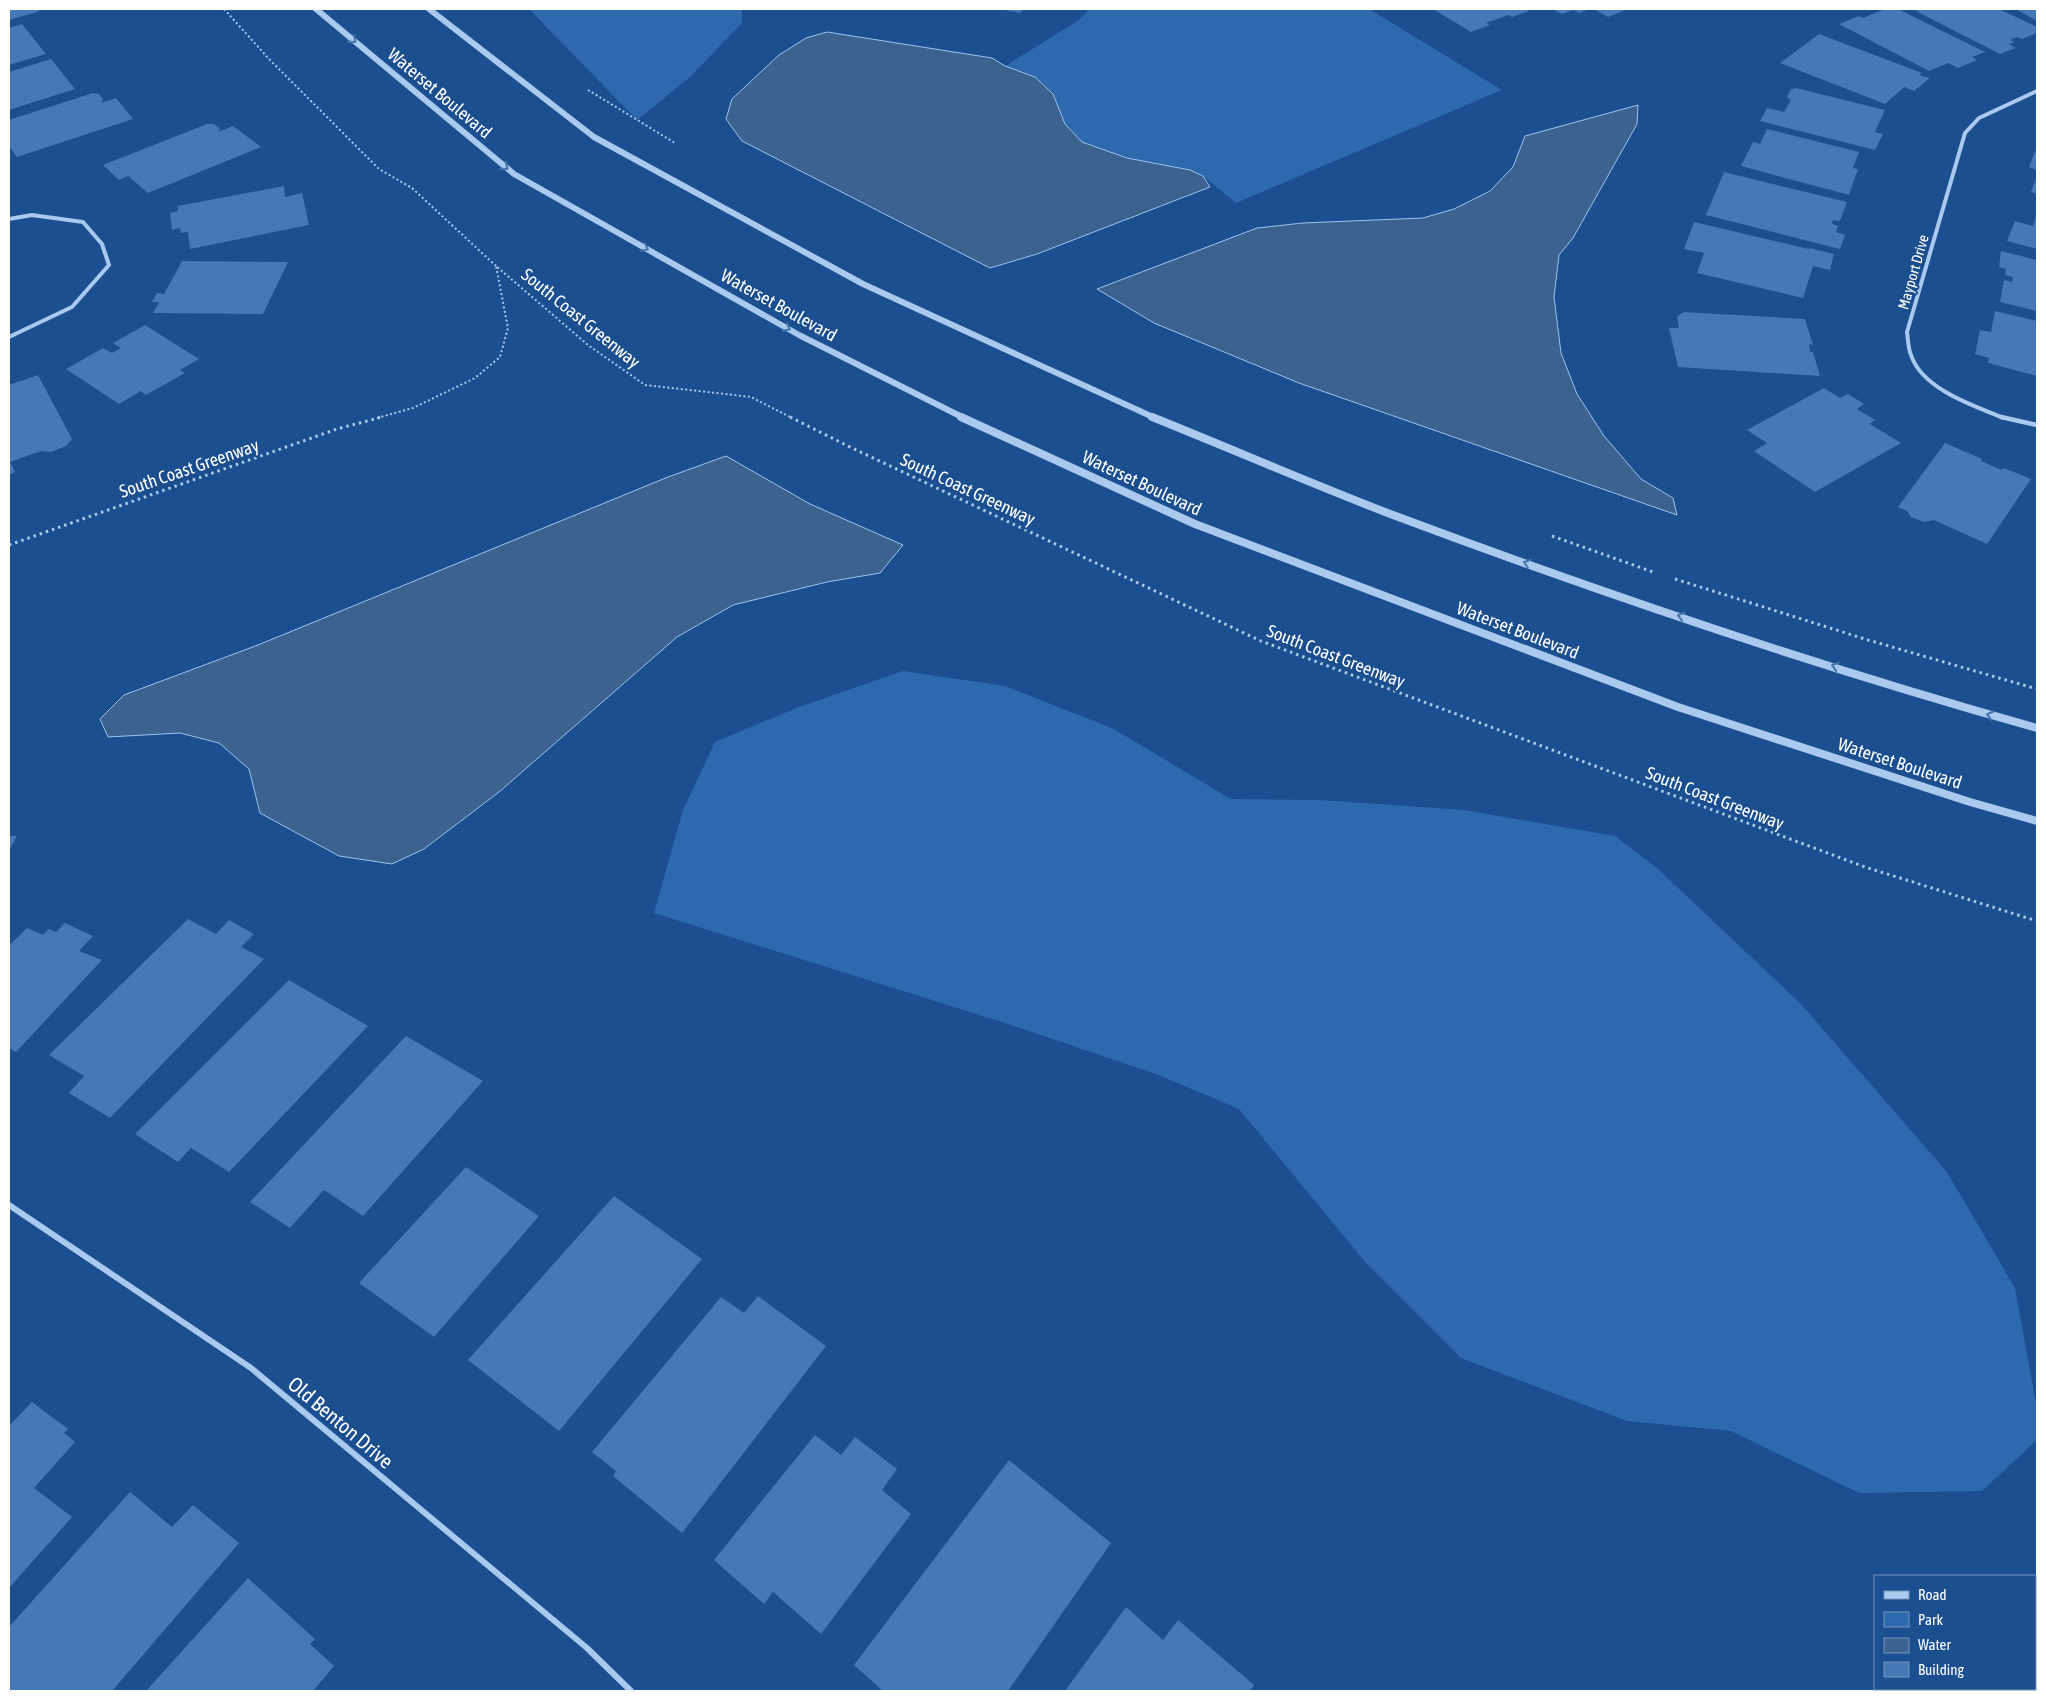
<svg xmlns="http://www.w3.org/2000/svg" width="2046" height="1700" viewBox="0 0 2046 1700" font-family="'Asap Condensed',sans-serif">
  <rect width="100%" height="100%" fill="#1b4f8f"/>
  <g fill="#2e69ad">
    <polygon points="529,9 742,9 742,23 690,77 637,120"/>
    <polygon points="1089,9 1369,9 1502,90 1236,203 1203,176 1190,170 1127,158 1082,142 1065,124 1053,94 1035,77 1005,66 1079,20"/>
    <polygon points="903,671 1005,686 1114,729 1231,799 1320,800 1464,810 1615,836 1657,868 1801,1004 1947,1172 2015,1288 2037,1409 2037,1440 1982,1491 1859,1493 1731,1431 1627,1421 1461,1358 1366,1263 1239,1109 1156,1074 1005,1023 654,913 683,810 715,742 799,707"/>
  </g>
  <g fill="#3c6290" stroke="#9cc4f0">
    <polygon points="827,32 992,58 1005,66 1035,77 1053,94 1065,124 1082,142 1127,158 1190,170 1203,176 1210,187 1037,254 990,268 742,141 726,119 732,99 779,55 806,38"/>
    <polygon points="1638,105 1637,124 1573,238 1559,255 1554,297 1561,353 1577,394 1604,436 1641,479 1673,498 1677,515 1299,383 1154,323 1097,289 1257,228 1303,223 1423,218 1454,209 1490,191 1513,167 1525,136"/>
    <polygon points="726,456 810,504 903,545 880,573 827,582 733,605 677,637 499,792 424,849 392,864 339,856 260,813 249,769 219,743 180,733 108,737 100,719 124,695 258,645 668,477"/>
  </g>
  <g fill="#4478b7">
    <polygon points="9,9 41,9 37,12 9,20"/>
    <polygon points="1000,9 1023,9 1020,13"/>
    <polygon points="1433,9 1526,9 1529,11 1512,17 1508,15 1486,23 1490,25 1471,32"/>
    <polygon points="1552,9 1589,9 1579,13 1574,10 1562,14"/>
    <polygon points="1594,9 1628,9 1608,17"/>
    <polygon points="1885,9 1898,9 1985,52 1972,57 1977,60 1958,68 1948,63 1929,71 1839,24 1859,16 1863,18"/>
    <polygon points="1923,9 1999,9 2037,27 2037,33 2022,39 2017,37 2010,40 2015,42 2009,44 2016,48 2000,54 1916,11"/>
    <polygon points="2016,9 2037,9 2037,21"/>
    <polygon points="22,24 46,54 9,65 9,28"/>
    <polygon points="1819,34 1922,73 1919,75 1930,78 1914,91 1904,87 1885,104 1780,63"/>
    <polygon points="51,59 75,89 9,110 9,72"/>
    <polygon points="1796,88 1885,110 1875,132 1883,134 1875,150 1760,121 1767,108 1784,112 1791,100 1787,97 1791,89"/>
    <polygon points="93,93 99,94 103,99 101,103 116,98 133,119 17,157 9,146 9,120"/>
    <polygon points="207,124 214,124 220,129 218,132 233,126 261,147 148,193 128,176 119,180 103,165"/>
    <polygon points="1767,129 1859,152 1853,168 1858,169 1849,195 1741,166 1753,142 1760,144"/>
    <polygon points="2036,149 2037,149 2037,170 2029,167"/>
    <polygon points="1724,172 1847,202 1840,221 1833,220 1832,224 1838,226 1836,232 1845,235 1840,249 1706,215"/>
    <polygon points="2037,175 2037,194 2031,192"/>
    <polygon points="284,186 285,197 302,193 309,225 190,249 188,232 181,233 180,228 172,230 170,213 178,211 178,206"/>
    <polygon points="2037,213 2037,249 2007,241 2015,221 2033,226"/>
    <polygon points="1694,222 1809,249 1809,248 1834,254 1830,270 1813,266 1803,298 1697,273 1704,253 1684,249"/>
    <polygon points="2001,251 2037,260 2037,311 2000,302 2004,280 2012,282 2013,277 2005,275 2006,269 1999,267"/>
    <polygon points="182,261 288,262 263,314 153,313 159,302 152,302 157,293 164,294"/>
    <polygon points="1995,311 2037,321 2037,376 1988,363 1989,358 1975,354 1980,330 1991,332"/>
    <polygon points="1684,312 1805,319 1813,345 1809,344 1810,352 1813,352 1820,376 1678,367 1669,328 1679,328 1677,316"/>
    <polygon points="145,325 199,359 180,370 185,373 146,395 141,391 119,404 66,369 103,348 112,353 121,348 113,343"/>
    <polygon points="38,375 72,439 66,446 51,452 41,451 10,462 15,472 9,475 9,385"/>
    <polygon points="1824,388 1840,398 1848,394 1864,404 1857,409 1875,420 1870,424 1901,443 1815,492 1754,451 1767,443 1747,430"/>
    <polygon points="1945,443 1982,459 1981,461 2002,470 2004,468 2031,479 1987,544 1934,520 1924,522 1911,517 1907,511 1898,507"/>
    <polygon points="9,836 17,836 9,850"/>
    <polygon points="188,919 216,934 229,920 254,934 241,947 264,959 110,1118 69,1093 84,1076 49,1055"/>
    <polygon points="65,923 93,936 79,951 102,960 16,1052 9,1048 9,946 27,928 43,935 49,929 56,932"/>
    <polygon points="289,980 368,1026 229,1172 191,1148 178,1162 135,1134"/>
    <polygon points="406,1036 483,1081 363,1216 324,1190 290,1228 250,1202"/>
    <polygon points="466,1167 539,1216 434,1337 359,1283"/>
    <polygon points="614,1196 702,1259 559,1431 468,1360"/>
    <polygon points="758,1296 826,1346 682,1533 613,1476 616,1471 592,1452 721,1297 744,1313"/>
    <polygon points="32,1402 68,1429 64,1433 75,1442 34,1488 72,1517 9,1588 9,1426"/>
    <polygon points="815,1435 841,1455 855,1437 897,1469 882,1490 911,1514 821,1634 773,1592 764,1604 714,1560"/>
    <polygon points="1009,1460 1111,1543 1008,1691 883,1691 854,1665"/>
    <polygon points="130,1492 172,1527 193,1505 239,1543 112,1691 9,1691 9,1627"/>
    <polygon points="248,1578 315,1639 310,1644 334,1666 313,1691 146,1691"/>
    <polygon points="1126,1607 1163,1640 1178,1620 1254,1685 1250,1691 1065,1691"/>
  </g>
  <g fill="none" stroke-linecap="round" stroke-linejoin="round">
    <g stroke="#a9c9ee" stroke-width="2" stroke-dasharray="2 2.5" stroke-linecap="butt">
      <polyline points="224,9 269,59 379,169 412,188 496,266"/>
      <polyline points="588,90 675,143"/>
      <polyline points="377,418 413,408 475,378 500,357 508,328 496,266 588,345 645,385 751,397 792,418"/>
    </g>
    <g stroke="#a9c9ee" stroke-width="3" stroke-dasharray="2.5 4" stroke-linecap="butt">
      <polyline points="790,417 852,448 1261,641 1865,867 2037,921"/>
      <polyline points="1552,536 1653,572"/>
      <polyline points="9,545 337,429 382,417"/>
      <polyline points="1675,579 1868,640 2037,689"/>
    </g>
    <g stroke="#a9c9ee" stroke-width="4">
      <polyline points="9,219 32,215 83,222 102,244 109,265 72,307 9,337"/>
      <path d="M2004,418C1974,406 1922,389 1911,355C1908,348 1908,339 1907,332L1965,133L1979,118L2037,91"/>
    </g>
    <polyline stroke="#a9c9ee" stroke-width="4.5" points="2001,417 2037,425"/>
    <polyline stroke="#a9c9ee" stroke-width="6" points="9,1205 251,1368 587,1648 631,1691"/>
    <g stroke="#a9c9ee" stroke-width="6">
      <polyline points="316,9 514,174 799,335 964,418"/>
      <polyline points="429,9 594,137 863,284 1155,418"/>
    </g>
    <g stroke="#a9c9ee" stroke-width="8">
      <polyline points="961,417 1195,524 1678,707 1970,802 2037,821"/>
      <path d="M1152,417C1232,449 1312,484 1393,515C1604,594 1819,667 2037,728"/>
    </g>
  </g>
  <defs><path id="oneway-chevron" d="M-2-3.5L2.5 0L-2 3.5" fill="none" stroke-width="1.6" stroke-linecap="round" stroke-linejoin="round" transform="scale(1.25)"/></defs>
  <g stroke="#4674ac">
    <use href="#oneway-chevron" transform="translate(353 40) rotate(40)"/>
    <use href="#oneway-chevron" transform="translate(505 167) rotate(40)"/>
    <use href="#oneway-chevron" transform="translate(645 248) rotate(29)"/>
    <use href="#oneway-chevron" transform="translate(787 328) rotate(29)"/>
    <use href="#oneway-chevron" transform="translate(1527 563) rotate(-160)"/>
    <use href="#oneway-chevron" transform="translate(1681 616) rotate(-162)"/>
    <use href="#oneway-chevron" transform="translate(1835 666) rotate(-162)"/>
    <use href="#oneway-chevron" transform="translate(1990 715) rotate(-164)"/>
  </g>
  <g text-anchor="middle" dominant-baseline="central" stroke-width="4" stroke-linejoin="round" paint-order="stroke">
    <g font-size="15" fill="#fff" stroke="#1b4f8f">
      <text transform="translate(1913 272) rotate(-74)">Mayport Drive</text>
    </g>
    <g font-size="18" fill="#fff" stroke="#1b4f8f">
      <text transform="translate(440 93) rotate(40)">Waterset Boulevard</text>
      <text transform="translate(779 305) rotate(29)">Waterset Boulevard</text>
      <text transform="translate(581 318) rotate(39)">South Coast Greenway</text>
      <text transform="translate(189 468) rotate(-19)">South Coast Greenway</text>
      <text transform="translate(1142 483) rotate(25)">Waterset Boulevard</text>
      <text transform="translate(968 489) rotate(25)">South Coast Greenway</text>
      <text transform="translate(1518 630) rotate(21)">Waterset Boulevard</text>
      <text transform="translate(1336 656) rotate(21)">South Coast Greenway</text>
      <text transform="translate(1900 763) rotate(18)">Waterset Boulevard</text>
      <text transform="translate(1715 798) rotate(21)">South Coast Greenway</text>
    </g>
    <g font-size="21" fill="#fff" stroke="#1b4f8f">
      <text transform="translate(341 1422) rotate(40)">Old Benton Drive</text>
    </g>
  </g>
  <rect width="2046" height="1700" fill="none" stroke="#ffffff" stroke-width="20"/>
  <rect x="1874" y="1575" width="162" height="115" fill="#1b4f8f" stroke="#7695bc"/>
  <rect x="1884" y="1591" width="25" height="8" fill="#a9c9ee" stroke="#7695bc"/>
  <text x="1918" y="1600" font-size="15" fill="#ffffff">Road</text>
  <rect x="1884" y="1612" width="25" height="15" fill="#2e69ad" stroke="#7695bc"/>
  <text x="1918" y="1625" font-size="15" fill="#ffffff">Park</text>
  <rect x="1884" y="1638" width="25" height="15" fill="#3c6290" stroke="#7695bc"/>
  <text x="1918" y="1650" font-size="15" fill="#ffffff">Water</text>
  <rect x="1884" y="1662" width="25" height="15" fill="#4478b7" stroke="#7695bc"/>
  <text x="1918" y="1675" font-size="15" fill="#ffffff">Building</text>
</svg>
